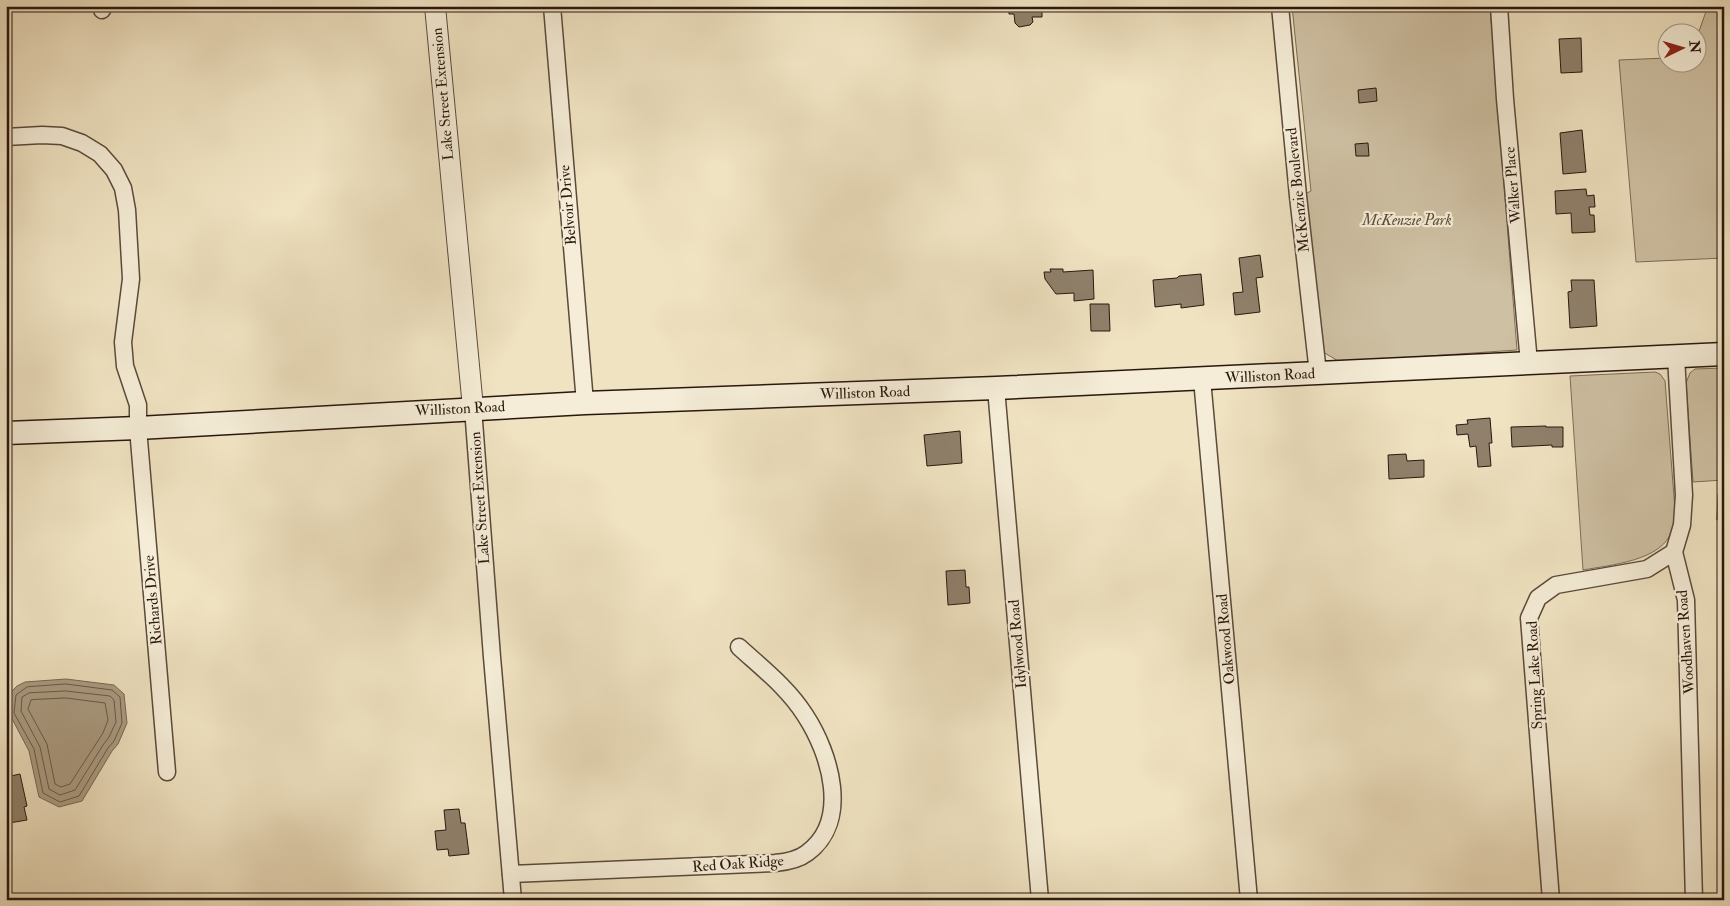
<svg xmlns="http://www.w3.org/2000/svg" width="1730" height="906" viewBox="0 0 1730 906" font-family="'IM FELL Double Pica',serif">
  <rect width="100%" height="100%" fill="#f0e3c2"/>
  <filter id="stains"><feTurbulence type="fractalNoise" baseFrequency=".004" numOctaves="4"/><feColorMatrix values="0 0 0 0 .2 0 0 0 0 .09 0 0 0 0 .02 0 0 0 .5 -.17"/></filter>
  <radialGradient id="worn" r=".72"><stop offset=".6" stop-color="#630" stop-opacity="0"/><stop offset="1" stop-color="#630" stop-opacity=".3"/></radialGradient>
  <g fill="#cec0a3" stroke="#7c6c58">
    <polygon points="1292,6 1490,6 1517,350 1340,362 1323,352 1305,194 1311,191"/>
    <polygon points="1708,6 1724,6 1724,258 1636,262 1619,60 1667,58 1668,62 1698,62 1698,34"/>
    <polygon points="1724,368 1724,480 1693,482 1686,383 1690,373 1695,369"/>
    <path d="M1655,372L1660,374L1665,381L1675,510C1674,516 1674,523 1672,530C1663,561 1610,565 1583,570L1570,376Z"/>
  </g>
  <polygon fill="#ac9e85" stroke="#786855" points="66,679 114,685 124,694 127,723 118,744 112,751 82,801 59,807 39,797 29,751 9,713 11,699 8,695 17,686 25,682"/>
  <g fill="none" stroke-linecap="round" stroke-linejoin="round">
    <g stroke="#6a5a4a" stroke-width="1">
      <polygon points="66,684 112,690 120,697 122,723 114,741 108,748 79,796 60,802 43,793 34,749 14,713 16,695 27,687"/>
      <polygon points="66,691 110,696 114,700 116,722 109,737 103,745 75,790 60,795 49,789 40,747 21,711 22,697 29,693"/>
      <polygon points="66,698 105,703 108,720 103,733 70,784 61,787 55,784 47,744 28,709 31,700"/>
    </g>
  </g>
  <g fill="#90816c" stroke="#29170e">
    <polygon points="1008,6 1042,6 1042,17 1032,17 1033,22 1030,25 1019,27 1015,23 1014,14 1009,14"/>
    <polygon points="1581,38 1582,72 1561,73 1559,39"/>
    <polygon points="1376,88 1377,101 1359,103 1358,90"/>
    <polygon points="1582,130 1586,172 1563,174 1560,133"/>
    <polygon points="1368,143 1369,156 1356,156 1355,144"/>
    <polygon points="1586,189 1587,196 1594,195 1595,207 1589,207 1590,215 1594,215 1595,232 1572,233 1571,213 1556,214 1555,191"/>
    <polygon points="1260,255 1263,277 1256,278 1260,312 1235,315 1233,293 1243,292 1239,258"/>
    <polygon points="1050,269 1063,269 1063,272 1093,270 1094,299 1074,301 1074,293 1056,294 1045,279 1044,272 1051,272"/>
    <polygon points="1201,274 1204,305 1181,308 1181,304 1155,307 1153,280 1177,278 1179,276"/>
    <polygon points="1571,280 1594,280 1597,326 1570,328 1568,292 1572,291"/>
    <polygon points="1090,304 1109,304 1110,331 1091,331"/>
    <polygon points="1490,418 1492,443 1489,443 1491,466 1478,467 1476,446 1470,447 1468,434 1457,435 1456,425 1468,424 1467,420"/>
    <polygon points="1546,426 1546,427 1563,427 1563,447 1552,447 1552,445 1512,447 1511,427"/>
    <polygon points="960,431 962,463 927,466 924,435"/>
    <polygon points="1406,454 1407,461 1424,460 1424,477 1389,479 1388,455"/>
    <polygon points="1724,493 1724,520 1717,520 1718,494"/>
    <polygon points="965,570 966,587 969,587 970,603 948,605 946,571"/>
    <polygon points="20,774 27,806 24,807 27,820 9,823 6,812 6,777"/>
    <polygon points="459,809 461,823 465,823 469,854 449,856 448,849 437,850 435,831 446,830 444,810"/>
  </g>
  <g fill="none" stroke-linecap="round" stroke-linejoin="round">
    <g stroke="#5b4a3b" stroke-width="19">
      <g id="minor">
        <polyline points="552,6 585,403"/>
        <polyline points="1280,6 1298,196 1318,373"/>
        <polyline points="1499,6 1505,99 1529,363"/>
        <polyline points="102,10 104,6"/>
        <polyline points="6,137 42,135 62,136 82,143 100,154 114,170 123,188 127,210 131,279 123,342 125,366 138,405 138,428 167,772"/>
        <polyline points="1676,357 1684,495 1682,525 1674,552 1686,600 1694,900"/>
        <polyline points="1202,379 1249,900"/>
        <polyline points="996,388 1040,900"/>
        <polyline points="473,408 492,657 513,900"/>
        <path d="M511,874L775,863C786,862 798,860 807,853C851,821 830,753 805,715C788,688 762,668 739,647"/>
        <polyline points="1551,900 1529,618 1538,598 1556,585 1647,569 1674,552"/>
      </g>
    </g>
    <g stroke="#5b4a3b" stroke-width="22">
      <polyline id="tertiary" points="435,6 473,408"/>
    </g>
    <g stroke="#29170e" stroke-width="25">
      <polyline id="secondary" points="6,433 138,428 585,403 996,388 1724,354"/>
    </g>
    <use href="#minor" stroke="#f5edd7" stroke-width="16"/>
    <use href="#tertiary" stroke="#f5edd7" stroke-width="20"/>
    <use href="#secondary" stroke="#f5edd7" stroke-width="22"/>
  </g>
  <g text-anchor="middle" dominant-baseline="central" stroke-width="4.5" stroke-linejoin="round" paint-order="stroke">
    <g font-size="15" fill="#29170e" stroke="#f5edd7">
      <text transform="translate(443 94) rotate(-95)">Lake Street Extension</text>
      <text transform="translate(1513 185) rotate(-95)">Walker Place</text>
      <text transform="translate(1298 190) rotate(-96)">McKenzie Boulevard</text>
      <text transform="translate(568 205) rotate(-95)">Belvoir Drive</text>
      <text transform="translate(1270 376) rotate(-3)">Williston Road</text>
      <text transform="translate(865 393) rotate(-2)">Williston Road</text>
      <text transform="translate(460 409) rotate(-3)">Williston Road</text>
      <text transform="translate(480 498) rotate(-94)">Lake Street Extension</text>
      <text transform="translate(153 600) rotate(-95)">Richards Drive</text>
      <text transform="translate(1226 639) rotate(-95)">Oakwood Road</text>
      <text transform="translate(1686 642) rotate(-94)">Woodhaven Road</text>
      <text transform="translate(1018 644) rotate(-95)">Idylwood Road</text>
      <text transform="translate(1535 675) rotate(-93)">Spring Lake Road</text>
      <text transform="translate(738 864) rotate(-4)">Red Oak Ridge</text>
    </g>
    <g font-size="15" font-style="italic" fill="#5b4a3b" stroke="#f5edd7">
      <text x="1407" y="220">McKenzie Park</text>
    </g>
  </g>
  <rect width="1730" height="906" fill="none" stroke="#f0e3c2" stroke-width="25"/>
  <rect x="8" y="8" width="1715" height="891" fill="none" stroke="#29170e" stroke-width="2.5"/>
  <rect x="12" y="12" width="1705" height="881" fill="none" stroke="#29170e"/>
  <g transform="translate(1682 48) rotate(85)"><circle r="24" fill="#f5edd7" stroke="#a39787"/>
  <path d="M0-4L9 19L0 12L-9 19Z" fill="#8f2418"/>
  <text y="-8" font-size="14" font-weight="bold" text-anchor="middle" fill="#29170e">N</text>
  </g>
  <rect width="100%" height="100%" filter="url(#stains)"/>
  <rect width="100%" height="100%" fill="url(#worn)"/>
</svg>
